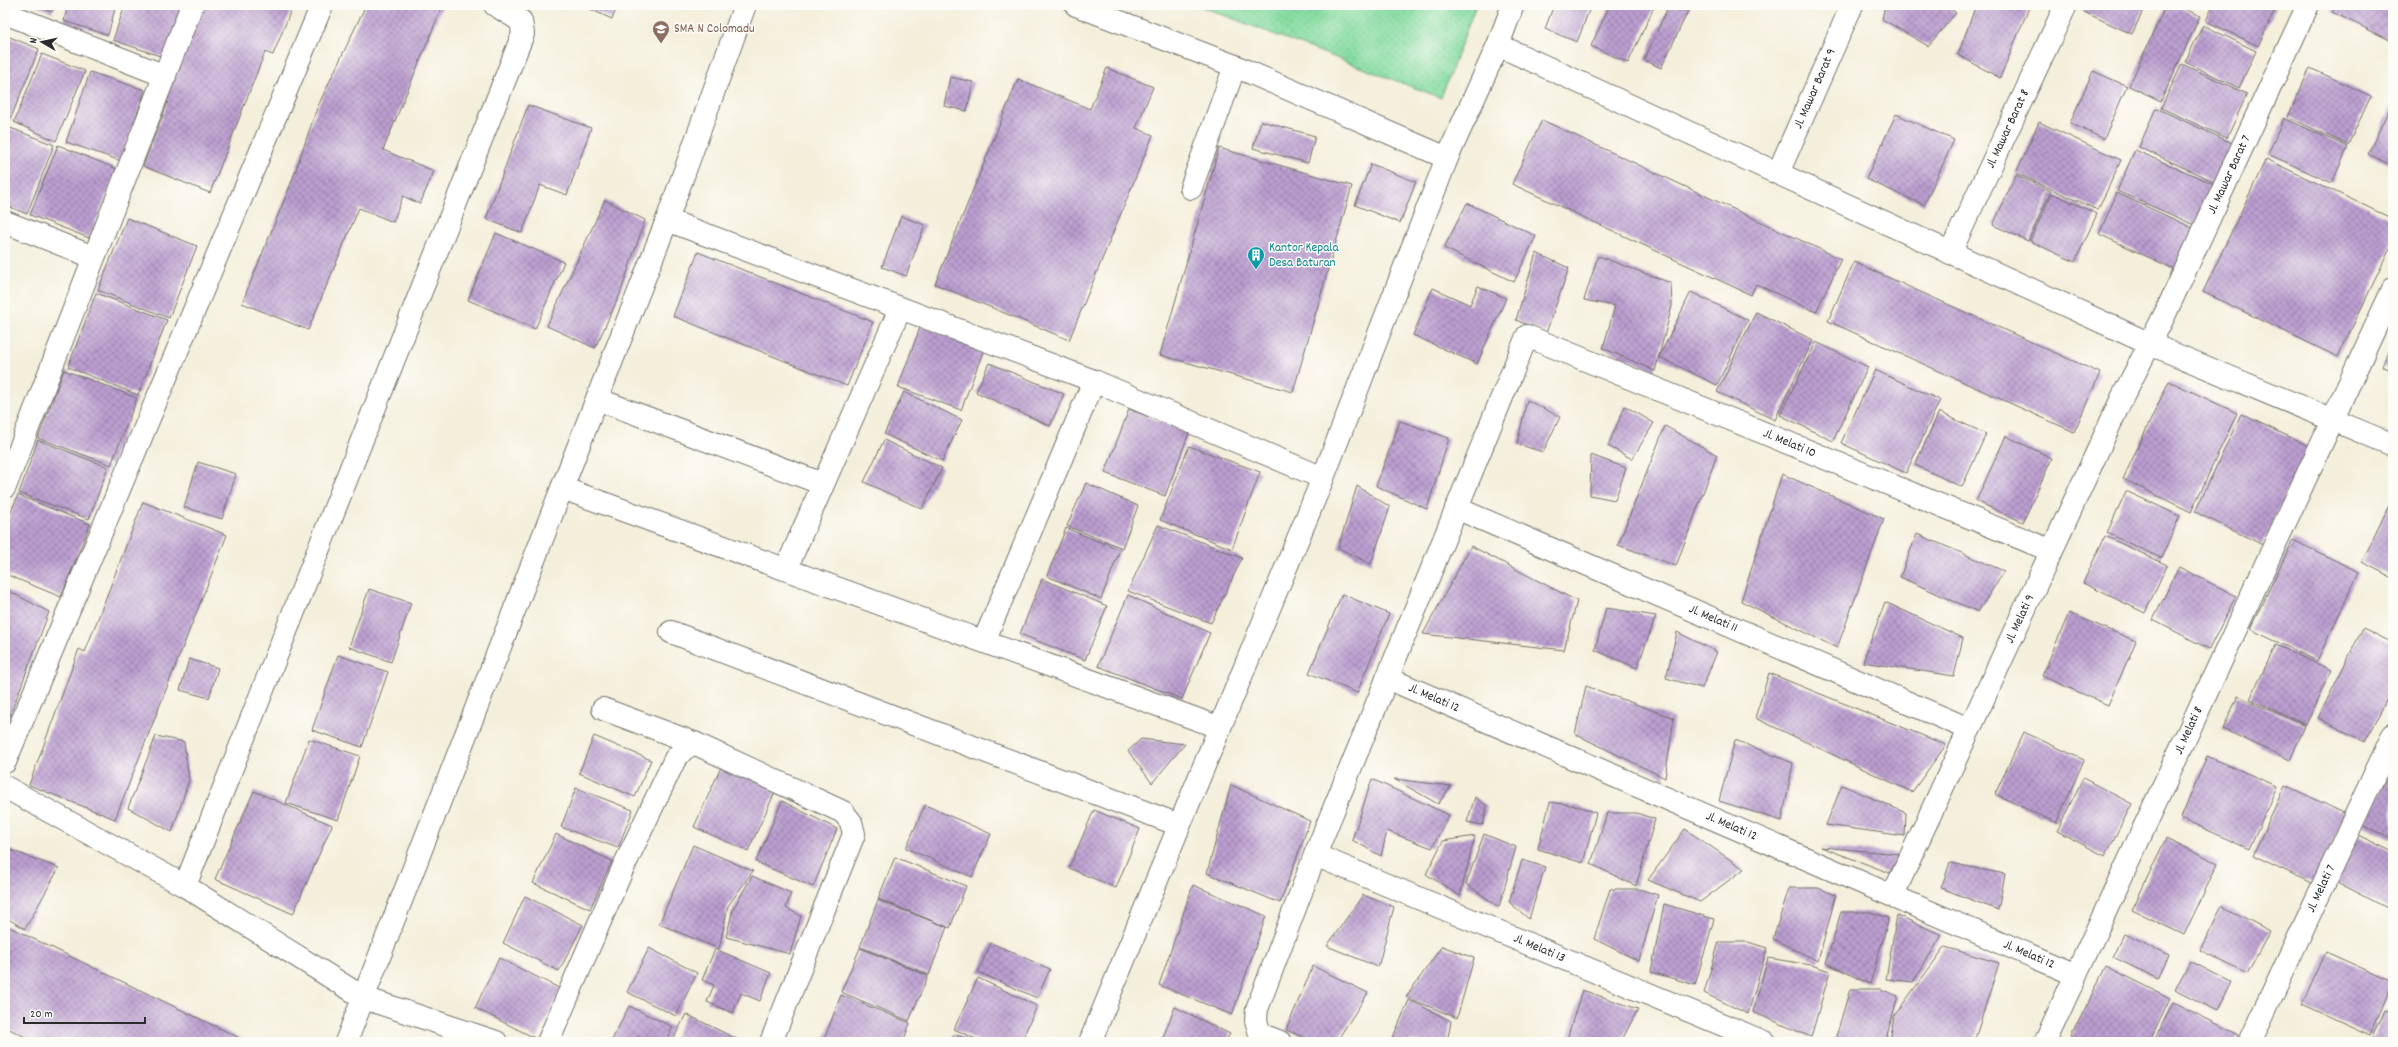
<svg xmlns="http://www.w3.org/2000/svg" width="2398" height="1047" viewBox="0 0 2398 1047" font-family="Dekko,sans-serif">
  <defs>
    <pattern id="grass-dots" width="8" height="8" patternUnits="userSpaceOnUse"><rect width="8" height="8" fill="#85dca0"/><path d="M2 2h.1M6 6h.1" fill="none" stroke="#73bd8a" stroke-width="1.8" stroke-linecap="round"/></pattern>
    <pattern id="building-cross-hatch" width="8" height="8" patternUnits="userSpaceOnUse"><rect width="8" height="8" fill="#bb9ed0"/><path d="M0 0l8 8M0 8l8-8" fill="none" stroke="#9881a9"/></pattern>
  </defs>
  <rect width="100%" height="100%" fill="#fdfcf7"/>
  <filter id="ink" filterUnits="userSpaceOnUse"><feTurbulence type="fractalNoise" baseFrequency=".025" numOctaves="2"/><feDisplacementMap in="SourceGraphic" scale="8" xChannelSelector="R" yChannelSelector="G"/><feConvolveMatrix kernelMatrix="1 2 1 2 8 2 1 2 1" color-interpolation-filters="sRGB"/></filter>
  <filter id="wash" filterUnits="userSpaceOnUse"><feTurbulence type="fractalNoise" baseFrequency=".012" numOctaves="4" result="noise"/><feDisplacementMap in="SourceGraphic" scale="16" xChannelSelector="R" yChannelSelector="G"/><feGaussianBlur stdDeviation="0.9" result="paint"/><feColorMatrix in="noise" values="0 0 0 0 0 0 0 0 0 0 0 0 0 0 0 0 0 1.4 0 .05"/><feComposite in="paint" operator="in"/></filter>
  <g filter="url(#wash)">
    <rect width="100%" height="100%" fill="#f4efdb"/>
    <polygon fill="url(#grass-dots)" stroke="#588466" points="1197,5 1476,5 1441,98"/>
    <g id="blocks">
      <g fill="url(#building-cross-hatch)">
        <polygon points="34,5 55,5 52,12"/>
        <polygon points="68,5 116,5 108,35 64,21"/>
        <polygon points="125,5 183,5 166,58 113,40"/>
        <polygon points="199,5 293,5 273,55 265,52 210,193 143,166 168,102 162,100"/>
        <polygon points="366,5 437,5 442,7 383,150 434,171 420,204 403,196 393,222 359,208 308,330 242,303 292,181 317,108"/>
        <polygon points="581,5 618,5 612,19"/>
        <polygon points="1554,5 1591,5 1577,42 1545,29"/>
        <polygon points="1610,5 1655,5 1628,63 1591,46"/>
        <polygon points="1669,5 1691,5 1661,68 1644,60"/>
        <polygon points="1885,5 1946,5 1956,13 1928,46 1882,19"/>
        <polygon points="1976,5 2030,5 2000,78 1958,55"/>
        <polygon points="2087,5 2146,5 2132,34 2084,12"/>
        <polygon points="2166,5 2176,5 2200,16 2161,101 2129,86"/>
        <polygon points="2213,5 2270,5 2276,8 2258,46 2206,21"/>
        <polygon points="2336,5 2393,5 2392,41 2332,12"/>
        <polygon points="2203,25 2256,51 2239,88 2185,62"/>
        <polygon points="5,35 39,49 10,120 5,118"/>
        <polygon points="42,54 85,71 56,141 14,122"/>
        <polygon points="2182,64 2247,94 2227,138 2161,108"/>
        <polygon points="1107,68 1153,87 1136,128 1153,135 1069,340 935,284 1018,79 1090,109"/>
        <polygon points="2310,68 2371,96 2348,145 2288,117"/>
        <polygon points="2093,71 2127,86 2104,139 2070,123"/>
        <polygon points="90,72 145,90 121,161 66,142"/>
        <polygon points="950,77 973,82 967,111 944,106"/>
        <polygon points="528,105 591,128 567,195 540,185 522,233 486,219"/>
        <polygon points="2390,107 2393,108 2393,166 2368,154"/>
        <polygon points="2156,108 2232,143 2215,182 2139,147"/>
        <polygon points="1896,114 1954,140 1924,205 1866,179"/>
        <polygon points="2284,118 2348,147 2332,183 2268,154"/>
        <polygon points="1542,120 1841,259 1816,312 1756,284 1751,295 1512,184"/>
        <polygon points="1261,121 1315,136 1308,163 1253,148"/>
        <polygon points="2039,122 2121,160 2098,210 2016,173"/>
        <polygon points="8,127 54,145 27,214 5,205 5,134"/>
        <polygon points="58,145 117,169 89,238 30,215"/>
        <polygon points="1219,148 1352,186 1293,392 1160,355"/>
        <polygon points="2135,150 2214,184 2195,225 2117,191"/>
        <polygon points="2266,159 2393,219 2393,242 2338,357 2203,292"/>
        <polygon points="1371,164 1416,182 1400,223 1355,205"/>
        <polygon points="2016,175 2051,191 2028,241 1993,225"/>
        <polygon points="2052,193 2097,214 2075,262 2030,241"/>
        <polygon points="2117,193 2195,229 2176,270 2099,234"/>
        <polygon points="605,200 645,220 620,294 595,348 547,326"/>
        <polygon points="1467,203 1536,236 1514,282 1444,248"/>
        <polygon points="901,216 925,225 906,276 882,267"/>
        <polygon points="127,218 197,246 169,318 98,290"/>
        <polygon points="496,233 564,262 535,329 468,300"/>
        <polygon points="698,252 873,322 847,386 673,316"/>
        <polygon points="1536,253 1569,268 1546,333 1516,320"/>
        <polygon points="1598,256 1671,283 1672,306 1655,371 1603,348 1615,306 1584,300"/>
        <polygon points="1854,262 2100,373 2074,432 1828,321"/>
        <polygon points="1478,286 1506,298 1477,364 1413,335 1433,288 1470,305"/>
        <polygon points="1691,292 1748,320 1717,385 1659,357"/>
        <polygon points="96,293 167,320 138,395 68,367"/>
        <polygon points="1756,312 1813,340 1775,420 1717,392"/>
        <polygon points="921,325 984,349 961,410 898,387"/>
        <polygon points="2393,341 2393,371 2382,366"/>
        <polygon points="1816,342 1868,367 1833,441 1780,415"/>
        <polygon points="989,363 1064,394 1050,426 976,392"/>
        <polygon points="64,370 137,398 111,465 38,438"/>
        <polygon points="1875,370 1940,400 1906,473 1841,443"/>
        <polygon points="2169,381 2237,413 2191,512 2123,479"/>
        <polygon points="904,392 962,420 942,461 884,434"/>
        <polygon points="1527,400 1560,417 1543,452 1517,444"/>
        <polygon points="1625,406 1654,423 1632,459 1608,446"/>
        <polygon points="1129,409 1189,433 1165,496 1105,473"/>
        <polygon points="1939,412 1986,434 1962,487 1915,465"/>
        <polygon points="2241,414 2309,446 2263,545 2195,512"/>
        <polygon points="1400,421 1449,438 1427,509 1376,486"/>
        <polygon points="1665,426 1717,455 1676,566 1618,545"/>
        <polygon points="2006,436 2052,458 2023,522 1976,501"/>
        <polygon points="38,440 108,467 89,519 19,493"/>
        <polygon points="884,440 942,468 922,509 864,482"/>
        <polygon points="1189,446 1260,472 1232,549 1160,520"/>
        <polygon points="1591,455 1626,468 1615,500 1590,495"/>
        <polygon points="198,462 236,474 222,519 184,507"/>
        <polygon points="1782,474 1884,519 1837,648 1741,601"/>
        <polygon points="1086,483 1138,506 1122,548 1067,526"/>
        <polygon points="1357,486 1390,507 1371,564 1338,548"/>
        <polygon points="2126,491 2180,516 2161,558 2107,533"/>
        <polygon points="18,495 90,524 61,597 5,574 5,526"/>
        <polygon points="2393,497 2393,578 2362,562"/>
        <polygon points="143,502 227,535 115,819 29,785 79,649 85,652"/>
        <polygon points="1158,525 1242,558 1211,623 1128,591"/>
        <polygon points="1066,528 1120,550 1101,599 1047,576"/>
        <polygon points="1917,534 2004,571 1978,612 1900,577"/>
        <polygon points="2105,536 2167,565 2145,613 2083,583"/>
        <polygon points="2293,540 2359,572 2317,661 2250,629"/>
        <polygon points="1471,546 1577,601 1564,650 1423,634"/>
        <polygon points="2179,567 2236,596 2209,649 2153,620"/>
        <polygon points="1042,579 1107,606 1085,660 1020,634"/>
        <polygon points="5,589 49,612 5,729"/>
        <polygon points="369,589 411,603 391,662 349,647"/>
        <polygon points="1342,594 1389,614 1357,693 1309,673"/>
        <polygon points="1128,595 1210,633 1182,699 1098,666"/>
        <polygon points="1885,602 1963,638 1954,676 1863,662"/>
        <polygon points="1606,608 1656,616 1637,668 1595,650"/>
        <polygon points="2069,613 2136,641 2108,705 2042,676"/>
        <polygon points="2363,628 2393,643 2393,687 2365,742 2318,718"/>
        <polygon points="1677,632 1717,652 1702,688 1666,678"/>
        <polygon points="2276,645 2331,670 2306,725 2250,699"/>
        <polygon points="338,655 388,672 362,747 312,730"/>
        <polygon points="189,659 218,668 209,698 180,690"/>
        <polygon points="1769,673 1946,745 1912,792 1755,718"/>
        <polygon points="1586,686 1674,718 1665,778 1575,734"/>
        <polygon points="2238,696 2305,726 2290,760 2223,729"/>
        <polygon points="2024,732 2084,760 2056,823 1995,794"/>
        <polygon points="156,736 184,742 189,780 172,832 128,808"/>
        <polygon points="594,736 651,760 635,797 579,773"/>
        <polygon points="309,739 360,756 338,820 286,803"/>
        <polygon points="1141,739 1185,744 1152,783 1128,751"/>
        <polygon points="1735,740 1793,763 1782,821 1719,801"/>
        <polygon points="2207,756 2277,786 2249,849 2181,818"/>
        <polygon points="722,765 776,790 748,851 694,827"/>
        <polygon points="2083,778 2132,804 2105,856 2057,831"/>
        <polygon points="2386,778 2393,781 2393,840 2362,825"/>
        <polygon points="1372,779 1449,815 1432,848 1387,831 1381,856 1352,840"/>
        <polygon points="1394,779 1451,786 1438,804"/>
        <polygon points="1231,785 1310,821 1280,903 1207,873"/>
        <polygon points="1842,785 1906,813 1905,836 1826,825"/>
        <polygon points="2285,785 2346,814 2313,884 2253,855"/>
        <polygon points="576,788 633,810 618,848 561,827"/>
        <polygon points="254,791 332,825 293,914 215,879"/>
        <polygon points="1475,797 1487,806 1483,825 1467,822"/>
        <polygon points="782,801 837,829 813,887 756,862"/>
        <polygon points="1550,802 1578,806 1596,813 1583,863 1538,849"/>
        <polygon points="925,805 991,834 972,877 906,848"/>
        <polygon points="1094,810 1140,829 1116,888 1069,868"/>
        <polygon points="1607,813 1636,813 1655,819 1636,886 1591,864"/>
        <polygon points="1685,829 1744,869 1700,902 1648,880"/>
        <polygon points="556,834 612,861 590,909 533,883"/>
        <polygon points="1484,834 1516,847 1499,907 1466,884"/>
        <polygon points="2358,835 2393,852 2393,911 2335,881"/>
        <polygon points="1475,836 1460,896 1426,874 1443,841"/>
        <polygon points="2166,838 2218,863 2184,935 2132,910"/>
        <polygon points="693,845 753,871 728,906 719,949 659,924"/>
        <polygon points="1821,847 1900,854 1890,873"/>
        <polygon points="5,848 59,868 25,929 5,917"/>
        <polygon points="895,857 966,886 950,928 878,899"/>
        <polygon points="1522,860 1545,867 1529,919 1509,902"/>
        <polygon points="1950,863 2005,874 1998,910 1941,888"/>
        <polygon points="752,876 791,893 786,908 801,916 790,954 726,937 733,909"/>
        <polygon points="1193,885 1266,916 1232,1015 1159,985"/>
        <polygon points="1789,888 1818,888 1836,895 1818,961 1773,939"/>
        <polygon points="1610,889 1639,889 1658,895 1639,961 1594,939"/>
        <polygon points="1363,895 1394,907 1378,967 1327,946"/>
        <polygon points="525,896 583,925 559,971 503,943"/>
        <polygon points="878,900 947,927 929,975 860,947"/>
        <polygon points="1664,904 1714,919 1695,985 1651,972"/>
        <polygon points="2222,906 2270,931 2247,974 2200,950"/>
        <polygon points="1841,912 1870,912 1889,918 1870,984 1826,963"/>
        <polygon points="1897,915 1942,935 1913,982 1886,979"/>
        <polygon points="5,925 248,1042 36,1042 5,1027"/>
        <polygon points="2124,934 2169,955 2158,979 2113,957"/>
        <polygon points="1719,942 1748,942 1767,948 1748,1014 1704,993"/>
        <polygon points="991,943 1050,969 1037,998 978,972"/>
        <polygon points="1442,946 1474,958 1457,1018 1406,997"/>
        <polygon points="1945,947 1999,963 1974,1042 1890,1042 1894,1016"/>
        <polygon points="649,948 697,973 676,1016 627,992"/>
        <polygon points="860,948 928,976 909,1021 841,992"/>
        <polygon points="715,949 771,973 760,1001 741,993 733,1013 707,1002 714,985 702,980"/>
        <polygon points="2326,952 2393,982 2370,1036 2302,1005"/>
        <polygon points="499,958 561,989 537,1039 475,1008"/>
        <polygon points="1768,958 1811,965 1830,971 1811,1037 1753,1012"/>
        <polygon points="2190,961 2231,982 2217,1011 2175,990"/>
        <polygon points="1313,966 1368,993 1336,1042 1315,1042 1286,1030"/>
        <polygon points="2106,966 2170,998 2149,1042 2080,1042 2071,1037"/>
        <polygon points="978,978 1037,1006 1021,1042 982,1042 954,1029"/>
        <polygon points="1850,989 1880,989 1898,996 1885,1042 1835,1040"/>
        <polygon points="1582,990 1638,1009 1621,1042 1566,1042"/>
        <polygon points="841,995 910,1023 903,1042 824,1040"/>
        <polygon points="1409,1000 1451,1021 1447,1042 1391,1042"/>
        <polygon points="2173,1002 2239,1035 2235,1042 2153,1042"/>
        <polygon points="629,1006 673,1027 666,1042 611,1042"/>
        <polygon points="1175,1007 1230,1034 1225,1042 1161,1042"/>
        <polygon points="2385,1010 2393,1014 2393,1042 2371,1042"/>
        <polygon points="686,1014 743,1042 672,1042"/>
        <polygon points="954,1034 975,1042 950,1042"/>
      </g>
    </g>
  </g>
  <g filter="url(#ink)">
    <use href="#blocks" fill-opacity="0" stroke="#717069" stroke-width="1"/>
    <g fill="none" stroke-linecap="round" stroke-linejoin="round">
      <g stroke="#717069" stroke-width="24">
        <g id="minor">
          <polyline points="1076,5 1235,66 1447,158"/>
          <polyline points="5,13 165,76"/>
          <path id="s1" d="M1778,173L1852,5"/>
          <polyline points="1191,188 1235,66"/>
          <polyline points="667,220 745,5"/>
          <polyline points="5,222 93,257"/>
          <path id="s2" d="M1950,253L2066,5"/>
          <polyline points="597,399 823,484"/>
          <polyline points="5,487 192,5"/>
          <polyline points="562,488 667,220 1094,381 1323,478"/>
          <path id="s3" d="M1456,508L1969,729"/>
          <polyline points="786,569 900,309"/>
          <polyline points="671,632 1179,825"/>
          <polyline points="984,641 1094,381"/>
          <path id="s4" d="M1387,678L2076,975"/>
          <polyline points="603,709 694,743"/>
          <polyline points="5,762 322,5"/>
          <polyline points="5,787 185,886 364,998 496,1042"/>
          <path id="s5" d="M1315,855L1764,1042"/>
          <polyline points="185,886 523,34 521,21 495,5"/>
          <path id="s6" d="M1893,895L2122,398L2165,314L2308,5"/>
          <polyline points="346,1042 562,488 1218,727"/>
          <polyline points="548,1042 623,868 675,759 683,750 694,743 843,812 851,822 854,834 771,1042"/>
          <polyline points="1090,1042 1323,478 1447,158 1498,45"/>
          <path id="s7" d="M1280,1042L1260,1034L1256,1020L1257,1009L1315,855L1527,336L2052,551"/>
          <path id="s8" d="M2045,1042L2393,289"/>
          <path id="s9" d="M2250,1042L2393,735"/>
        </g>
      </g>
      <g stroke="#717069" stroke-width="24">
        <polyline id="major" points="1513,5 1498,45 2150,344 2393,445"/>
      </g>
      <use href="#minor" stroke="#fff" stroke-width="22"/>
      <use href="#major" stroke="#fff" stroke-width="22"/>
    </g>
  </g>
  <defs>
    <g id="school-pin" transform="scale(0.9)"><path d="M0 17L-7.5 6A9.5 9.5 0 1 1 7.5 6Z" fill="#8d6e63" stroke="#fdfcf7"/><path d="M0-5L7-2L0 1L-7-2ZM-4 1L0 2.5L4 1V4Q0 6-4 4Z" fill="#fff"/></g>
    <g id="building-pin" transform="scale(0.9)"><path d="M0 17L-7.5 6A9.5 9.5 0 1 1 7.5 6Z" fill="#0f9aa8" stroke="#fdfcf7"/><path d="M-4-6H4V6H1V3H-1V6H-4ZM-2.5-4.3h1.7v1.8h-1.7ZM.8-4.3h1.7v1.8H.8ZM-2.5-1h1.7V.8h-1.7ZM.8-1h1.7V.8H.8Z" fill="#fff"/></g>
  </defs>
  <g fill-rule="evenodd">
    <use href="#school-pin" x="661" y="29"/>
    <use href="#building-pin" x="1256" y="255"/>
  </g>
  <g text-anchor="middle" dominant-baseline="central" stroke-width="3" stroke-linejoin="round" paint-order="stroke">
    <g font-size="13" fill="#785e54" stroke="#fdfcf7" text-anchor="start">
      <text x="674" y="29">SMA N Colomadu</text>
    </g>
    <g font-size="13" fill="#2b2b2b" stroke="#fdfcf7">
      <text stroke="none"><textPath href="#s1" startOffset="92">Jl. Mawar Barat 9</textPath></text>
      <text stroke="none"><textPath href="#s2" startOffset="137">Jl. Mawar Barat 8</textPath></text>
      <text stroke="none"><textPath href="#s6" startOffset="795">Jl. Mawar Barat 7</textPath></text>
      <text stroke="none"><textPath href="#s7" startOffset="1056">Jl. Melati 10</textPath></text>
      <text stroke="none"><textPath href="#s3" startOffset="280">Jl. Melati 11</textPath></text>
      <text stroke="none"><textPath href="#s6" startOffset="304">Jl. Melati 9</textPath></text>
      <text stroke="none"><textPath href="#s4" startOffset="51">Jl. Melati 12</textPath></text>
      <text stroke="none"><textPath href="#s8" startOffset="343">Jl. Melati 8</textPath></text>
      <text stroke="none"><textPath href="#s4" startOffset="375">Jl. Melati 12</textPath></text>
      <text stroke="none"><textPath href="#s9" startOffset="169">Jl. Melati 7</textPath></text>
      <text stroke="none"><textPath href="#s5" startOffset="243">Jl. Melati 13</textPath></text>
      <text stroke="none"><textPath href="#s4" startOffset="699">Jl. Melati 12</textPath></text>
    </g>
    <g font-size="13" fill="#0d838f" stroke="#fdfcf7" text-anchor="start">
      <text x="1269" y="248">Kantor Kepala<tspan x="1269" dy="15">Desa Baturan</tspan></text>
    </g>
  </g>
  <rect width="2398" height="1047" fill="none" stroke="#fdfcf7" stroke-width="20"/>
  <g transform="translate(42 42) rotate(279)" stroke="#fdfcf7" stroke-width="3" paint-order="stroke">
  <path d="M0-3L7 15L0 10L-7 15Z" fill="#2b2b2b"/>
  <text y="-6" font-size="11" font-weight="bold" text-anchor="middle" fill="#2b2b2b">N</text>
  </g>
  <path d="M24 1017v6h121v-6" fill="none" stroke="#2b2b2b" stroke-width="2"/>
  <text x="30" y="1017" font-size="12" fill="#2b2b2b" stroke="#fdfcf7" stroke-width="3" paint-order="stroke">20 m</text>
</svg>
